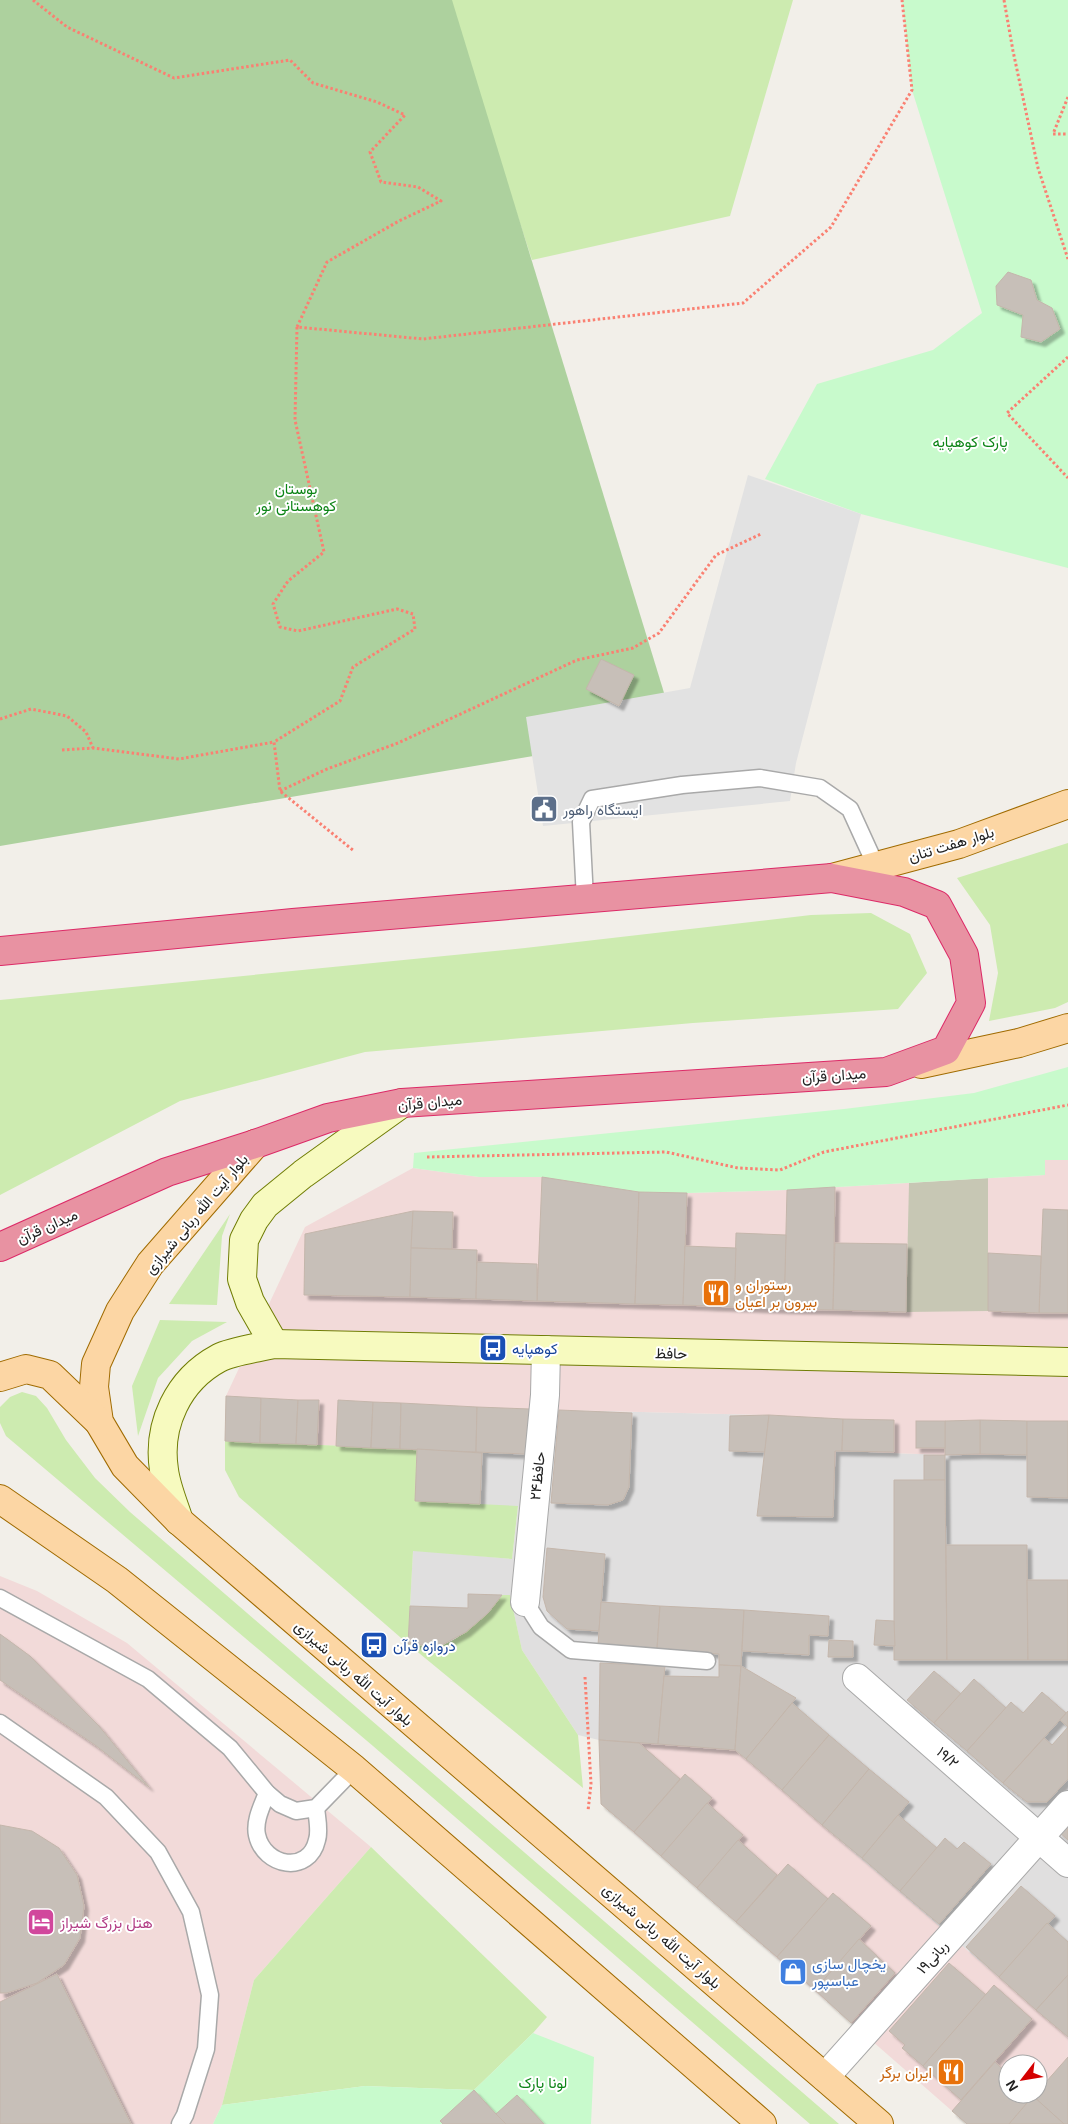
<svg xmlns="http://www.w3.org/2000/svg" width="1068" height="2124" viewBox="0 0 1068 2124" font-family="Arial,Vazirmatn,sans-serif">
  <defs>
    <filter id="shadow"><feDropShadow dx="4.5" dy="4.5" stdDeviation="1" flood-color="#0004"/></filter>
  </defs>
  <rect width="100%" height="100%" fill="#f2efe9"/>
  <polygon fill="#e0dfdf" points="559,1410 769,1415 833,1516 835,1451 945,1455 1027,1455 1068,1498 1068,2037 735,1750 599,1740 578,1735 522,1650 510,1596 502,1595 488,1613 466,1632 440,1646 408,1644 413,1550 512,1559 518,1507 415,1501 417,1449 524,1454"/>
  <g fill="#f2dad9" fill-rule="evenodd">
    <polygon points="1045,1160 1068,1160 1068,1498 1027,1497 1027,1455 945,1455 836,1451 833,1517 765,1452 768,1415 559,1410 525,1454 225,1441 226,1396 305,1227 413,1168 479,1177 542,1177 639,1192 687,1193 787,1190 1044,1175"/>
    <polygon points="0,1576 37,1591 127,1643 371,1847 254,1980 222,2105 213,2124 0,2124"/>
    <path d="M599,1740L735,1750L1068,2037V2124H967L601,1804ZM1008,2064H1038V2094H1008Z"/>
  </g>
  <polygon fill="#c7c7b4" points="988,1178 988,1311 906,1312 909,1183"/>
  <g fill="#cdebb0">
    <polygon points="447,0 793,0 730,216 532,260"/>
    <polygon points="1068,843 1068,1002 1055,1008 989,1021 998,973 990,925 957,878"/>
    <polygon points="871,913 910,934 927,973 898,1009 693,1023 365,1052 180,1101 0,1195 0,1000 525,948 811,915"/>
    <polygon points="230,1214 222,1236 217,1305 169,1304"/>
    <polygon points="160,1320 227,1322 192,1341 158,1378 138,1436 132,1386"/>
    <polygon points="22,1392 36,1396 47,1408 66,1440 95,1478 130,1512 839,2124 810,2124 373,1746 6,1436 0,1423 0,1407 10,1397"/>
    <path d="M225,1441L417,1449L415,1501L518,1506L512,1559L413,1551L408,1644C417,1645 430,1647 439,1646C460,1642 490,1611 502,1595H510L522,1650L578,1735L583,1788L408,1644L239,1497L225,1470Z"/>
    <polygon points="371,1847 547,2017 533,2033 474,2090 365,2086 222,2105 254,1980"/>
  </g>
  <polygon fill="#add19e" points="0,0 452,0 676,732 0,846"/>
  <g fill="#c8facc">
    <polygon points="902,0 1068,0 1068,568 861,514 765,479 817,384 933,350 982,313 912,90"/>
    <polygon points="1068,1067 1068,1160 1045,1160 1045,1175 787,1190 687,1193 639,1192 542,1177 479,1177 413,1168 414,1153 844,1109 974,1093"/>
    <polygon points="533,2033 594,2057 591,2124 213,2124 222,2105 365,2086 474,2090"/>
  </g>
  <polygon fill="#e2e2e2" points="748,475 861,514 796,763 790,801 543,826 526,717 690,688"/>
  <g fill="#c7bfb8" stroke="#c4b6ab" filter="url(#shadow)">
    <polygon points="1008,272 1031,280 1037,300 1052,308 1060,329 1041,342 1021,337 1023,315 997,305 996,286"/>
    <polygon points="601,659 634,675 619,706 586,689"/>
    <polygon points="542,1177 639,1192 635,1304 537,1301"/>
    <polygon points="835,1187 833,1310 784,1309 787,1190"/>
    <polygon points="639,1192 687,1193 683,1305 635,1304"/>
    <polygon points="1043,1209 1068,1210 1068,1313 1039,1313"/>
    <polygon points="413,1211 410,1297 304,1295 305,1234"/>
    <polygon points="413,1211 453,1212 452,1249 411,1248"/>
    <polygon points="736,1233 786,1235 784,1309 734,1307"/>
    <polygon points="835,1243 907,1244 906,1312 833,1310"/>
    <polygon points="685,1246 736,1248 734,1307 683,1305"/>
    <polygon points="411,1248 477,1250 476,1299 410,1297"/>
    <polygon points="988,1253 1041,1256 1039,1313 988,1311"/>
    <polygon points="477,1262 537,1264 537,1301 476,1299"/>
    <polygon points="226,1396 261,1398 260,1443 225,1441"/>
    <polygon points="261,1398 298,1400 296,1444 260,1443"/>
    <polygon points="298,1400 319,1400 317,1445 296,1444"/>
    <polygon points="338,1400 373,1402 371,1448 336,1446"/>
    <polygon points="373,1402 401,1403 400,1449 371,1448"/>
    <polygon points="401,1403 477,1407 476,1452 400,1449"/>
    <polygon points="477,1407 530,1409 525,1454 476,1452"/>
    <polygon points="559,1410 632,1413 629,1487 623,1500 608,1505 551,1503"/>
    <polygon points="769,1415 765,1452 729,1451 730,1416"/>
    <polygon points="769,1415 843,1419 842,1451 835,1451 833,1517 757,1516"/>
    <polygon points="843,1419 894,1420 894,1452 842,1451"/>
    <polygon points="980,1420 1027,1421 1027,1455 980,1454"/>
    <polygon points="980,1420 980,1454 945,1455 945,1421"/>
    <rect x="916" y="1421" width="29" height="27"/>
    <polygon points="1027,1421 1068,1421 1068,1498 1027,1497"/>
    <polygon points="417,1449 482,1453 480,1504 415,1501"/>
    <rect x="924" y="1455" width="21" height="25"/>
    <polygon points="894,1480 945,1480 947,1660 894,1660"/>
    <polygon points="946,1545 1027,1545 1028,1660 947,1660"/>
    <polygon points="547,1548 605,1554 599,1631 567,1629 547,1611 543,1597"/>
    <polygon points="1027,1580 1068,1580 1068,1660 1028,1660"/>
    <polygon points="468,1594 502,1595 488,1613 466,1632 440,1646 408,1644 410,1606 468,1608"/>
    <polygon points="601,1602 660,1606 657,1649 598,1645"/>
    <polygon points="660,1606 744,1610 741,1666 719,1665 719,1654 657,1649"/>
    <polygon points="744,1610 829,1616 828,1636 809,1635 809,1655 742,1651"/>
    <polygon points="876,1620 894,1621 895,1646 874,1645"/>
    <polygon points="0,1634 30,1656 99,1726 149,1787 95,1745 0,1680"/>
    <polygon points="829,1640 853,1641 853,1657 828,1657"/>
    <polygon points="600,1663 665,1666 658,1744 599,1740"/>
    <polygon points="719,1665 741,1666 735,1750 658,1744 664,1676 719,1677"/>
    <polygon points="741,1666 796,1698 746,1759 735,1750"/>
    <polygon points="934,1671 961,1694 934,1723 907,1700"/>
    <polygon points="974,1679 1006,1708 967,1751 934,1723"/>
    <polygon points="1042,1692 1066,1713 1003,1783 967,1751 1011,1702 1023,1713"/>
    <polygon points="792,1703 829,1735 782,1790 746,1759"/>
    <polygon points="1068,1711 1068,1727 1060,1720"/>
    <polygon points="1068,1727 1068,1779 1047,1802 1027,1802 1003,1783 1044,1738 1052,1745"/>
    <polygon points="829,1735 869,1769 822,1825 782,1790"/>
    <polygon points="599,1740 639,1743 680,1779 634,1832 601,1804"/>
    <polygon points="869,1769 909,1802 862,1858 822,1825"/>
    <polygon points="685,1774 712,1798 661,1856 634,1832"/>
    <polygon points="707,1803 743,1835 697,1888 661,1856"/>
    <polygon points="898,1815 937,1848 900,1891 862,1858"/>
    <polygon points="1068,1820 1068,1840 1058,1831"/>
    <polygon points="0,1825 32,1831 59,1848 77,1875 84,1906 80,1938 64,1965 37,1983 7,1993 0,1993"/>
    <polygon points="945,1838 957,1849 964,1842 991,1864 939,1924 900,1891"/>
    <polygon points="738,1840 777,1875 736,1922 697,1888"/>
    <polygon points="788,1864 828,1899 777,1957 736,1922"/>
    <polygon points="1021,1886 1055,1916 999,1977 966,1947"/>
    <polygon points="833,1893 871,1926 815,1990 777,1957"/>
    <polygon points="1047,1923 1068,1942 1068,1975 1036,2010 999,1977"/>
    <polygon points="859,1939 895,1973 851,2023 815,1990"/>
    <polygon points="949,1963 986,1995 923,2066 902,2048 905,2045 889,2031"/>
    <polygon points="57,1974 131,2124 0,2124 0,2002"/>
    <polygon points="1068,1975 1068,2037 1036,2010"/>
    <polygon points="994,1985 1032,2019 961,2100 923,2066"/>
    <polygon points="1068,2057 1068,2124 1064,2124 1033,2096 1038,2094 1038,2091"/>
    <polygon points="995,2062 1008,2074 1008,2094 1031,2094 1033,2096 1009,2124 967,2124 952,2111"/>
    <polygon points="474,2090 496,2114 506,2124 443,2124 440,2121"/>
    <polygon points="517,2095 544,2124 506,2124 496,2114"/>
    <polygon points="1033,2096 1064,2124 1009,2124"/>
  </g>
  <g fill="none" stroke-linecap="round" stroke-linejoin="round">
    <g stroke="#a9a9a9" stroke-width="19">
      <g id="lane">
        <polyline points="585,899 581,822 592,799 682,785 760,778 820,788 850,809 876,866"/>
        <polyline points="0,1598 148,1679 230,1748 267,1793 280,1804 296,1811 316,1808 354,1769"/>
        <polyline points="525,1602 541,1627 571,1650 707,1661"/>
        <polyline points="0,1723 106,1797 158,1852 191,1912 210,1995 206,2049 185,2115 180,2124"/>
        <path d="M267,1793C262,1806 254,1821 257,1835C264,1867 309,1875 317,1840C320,1831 317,1818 316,1808"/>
      </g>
    </g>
    <g stroke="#a9a9a9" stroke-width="30">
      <g id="street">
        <polyline points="525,1602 545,1395 546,1350"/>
        <polyline points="857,1678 1068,1863"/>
        <polyline points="825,2077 1068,1805"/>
      </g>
    </g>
    <g stroke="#707d05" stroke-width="30">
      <g id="secondary">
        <polyline points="274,1344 250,1302 242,1279 244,1240 254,1220 265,1205 303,1174 402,1103"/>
        <path d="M179,1521C174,1505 166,1487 164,1470C157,1425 178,1380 219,1358C233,1351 258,1348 274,1344L1068,1362"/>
      </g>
    </g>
    <g stroke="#a06b00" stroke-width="30">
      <g id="primary">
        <polyline points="832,878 959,844 1068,804"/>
        <polyline points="921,1064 1019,1043 1068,1028"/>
        <polyline points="255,1144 150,1264 120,1311 96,1364 94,1387 99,1422 125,1466 179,1521 879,2124"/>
        <polyline points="0,1377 26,1369 50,1375 99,1422"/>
        <polyline points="0,1499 117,1580 354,1769 762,2124"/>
      </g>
    </g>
    <g stroke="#dc2a67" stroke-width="30">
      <polyline id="highway" points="0,951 293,923 832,878 904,892 937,905 964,955 971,1003 946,1050 886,1072 402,1103 328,1118 255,1144 167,1172 0,1247"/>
    </g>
    <g stroke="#fa8072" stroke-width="3" stroke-dasharray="2.5 2.5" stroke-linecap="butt">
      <polyline points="33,0 67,27 174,78 290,60 313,83 377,102 405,115 370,152 381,182 418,187 441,201 399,221 327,262 297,327 423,339 743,303 831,227 912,90 902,0"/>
      <polyline points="1004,0 1013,51 1038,168 1068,259"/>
      <polyline points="1068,97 1053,134 1068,134"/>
      <polyline points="297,327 295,420 324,552 288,581 273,604 280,627 298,631 397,609 413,614 415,629 353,667 340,701 274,742 280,791 354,851"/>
      <polyline points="1068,357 1007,413 1068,478"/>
      <polyline points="0,719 31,709 67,716 86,732 93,748"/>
      <polyline points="62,750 93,748 179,759 274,742"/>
      <polyline points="280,791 327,769 398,743 577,660 633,648 659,633 716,555 761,534"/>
      <polyline points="427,1157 666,1152 738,1168 780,1170 824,1152 1068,1105"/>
      <polyline points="585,1677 591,1784 588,1811"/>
    </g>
    <use href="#lane" stroke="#fff" stroke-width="16"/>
    <use href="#street" stroke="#fff" stroke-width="28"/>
    <use href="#secondary" stroke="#f7fabf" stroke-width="28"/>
    <use href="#primary" stroke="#fcd6a4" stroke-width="28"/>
    <use href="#highway" stroke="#e892a2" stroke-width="28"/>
  </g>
  <defs>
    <g id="civic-square" transform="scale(1.4375)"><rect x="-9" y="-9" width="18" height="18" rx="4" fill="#5c6f8a" stroke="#fff"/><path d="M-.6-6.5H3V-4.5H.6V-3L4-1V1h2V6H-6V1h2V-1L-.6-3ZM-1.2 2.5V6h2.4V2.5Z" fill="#fff"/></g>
    <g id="restaurant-square" transform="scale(1.4375)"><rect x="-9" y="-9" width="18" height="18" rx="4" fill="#e8710a" stroke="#fff"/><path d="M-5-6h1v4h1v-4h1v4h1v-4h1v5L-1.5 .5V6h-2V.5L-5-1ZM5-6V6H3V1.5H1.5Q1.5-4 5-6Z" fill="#fff"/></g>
    <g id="bus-square" transform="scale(1.4375)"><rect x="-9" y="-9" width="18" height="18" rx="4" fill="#1a4fb4" stroke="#fff"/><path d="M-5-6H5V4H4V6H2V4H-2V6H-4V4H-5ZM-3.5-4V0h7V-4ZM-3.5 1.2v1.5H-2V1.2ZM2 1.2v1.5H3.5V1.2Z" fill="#fff"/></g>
    <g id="hotel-square" transform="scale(1.4375)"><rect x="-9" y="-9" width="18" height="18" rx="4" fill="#d1479c" stroke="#fff"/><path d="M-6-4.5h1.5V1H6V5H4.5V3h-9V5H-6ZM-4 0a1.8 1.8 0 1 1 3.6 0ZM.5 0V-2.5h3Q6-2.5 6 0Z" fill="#fff"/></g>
    <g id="shop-square" transform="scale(1.4375)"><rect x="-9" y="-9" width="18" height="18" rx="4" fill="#3f7fe0" stroke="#fff"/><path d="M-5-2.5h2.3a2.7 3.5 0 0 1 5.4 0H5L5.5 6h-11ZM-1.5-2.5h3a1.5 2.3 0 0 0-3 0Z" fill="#fff"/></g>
  </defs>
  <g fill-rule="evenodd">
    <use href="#civic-square" x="544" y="809"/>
    <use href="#restaurant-square" x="716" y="1293"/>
    <use href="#bus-square" x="493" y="1348"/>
    <use href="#bus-square" x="374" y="1645"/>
    <use href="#hotel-square" x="41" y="1922"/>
    <use href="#shop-square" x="793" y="1972"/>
    <use href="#restaurant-square" x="951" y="2072"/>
  </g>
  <g text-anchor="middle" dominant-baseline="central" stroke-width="4" stroke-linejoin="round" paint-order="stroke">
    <g font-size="15" fill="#0c8416" stroke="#fff">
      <text x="970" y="441">پارک کوهپایه</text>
      <text x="296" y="488">بوستان<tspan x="296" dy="17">کوهستانی نور</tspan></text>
      <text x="543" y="2082">لونا پارک</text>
    </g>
    <g font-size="15" fill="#4e5e75" stroke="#fff" text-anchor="start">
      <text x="563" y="809">ایستگاه راهور</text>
    </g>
    <g font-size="15" fill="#222" stroke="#fff">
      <text transform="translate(951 844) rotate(-17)">بلوار هفت تنان</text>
      <text transform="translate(834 1075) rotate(-4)">میدان قرآن</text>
      <text transform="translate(430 1102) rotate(-5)">میدان قرآن</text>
      <text transform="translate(196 1214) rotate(-50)">بلوار آیت الله ربانی شیرازی</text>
      <text transform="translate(47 1226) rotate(-24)">میدان قرآن</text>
      <text transform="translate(671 1353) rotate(1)">حافظ</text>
      <text transform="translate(537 1476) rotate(-84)">حافظ۲۴</text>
      <text transform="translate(354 1673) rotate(41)">بلوار آیت الله ربانی شیرازی</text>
      <text transform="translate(948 1757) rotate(41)">۱۹/۲</text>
      <text transform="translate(662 1936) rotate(41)">بلوار آیت الله ربانی شیرازی</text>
      <text transform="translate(932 1957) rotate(-48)">ربانی۱۹</text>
    </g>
    <g font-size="15" fill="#c56008" stroke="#fff" text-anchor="start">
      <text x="735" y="1284">رستوران و<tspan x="735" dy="17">بیرون بر اعيان</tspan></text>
      <text x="932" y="2072" text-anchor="end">ایران برگر</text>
    </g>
    <g font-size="15" fill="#164399" stroke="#fff" text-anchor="start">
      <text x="512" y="1348">کوهپایه</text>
      <text x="393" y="1645">دروازه قرآن</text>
    </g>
    <g font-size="15" fill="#b23c85" stroke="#fff" text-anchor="start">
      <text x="60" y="1922">هتل بزرگ شیراز</text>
    </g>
    <g font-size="15" fill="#366cbe" stroke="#fff" text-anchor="start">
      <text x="812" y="1963">یخچال سازی<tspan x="812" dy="17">عباسپور</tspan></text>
    </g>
  </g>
  <g transform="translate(1023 2079) rotate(239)"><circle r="24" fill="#ffffff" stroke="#a7a7a7"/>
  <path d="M0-4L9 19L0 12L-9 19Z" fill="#d40000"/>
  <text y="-8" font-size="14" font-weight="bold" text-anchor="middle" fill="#222222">N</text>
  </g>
</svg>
